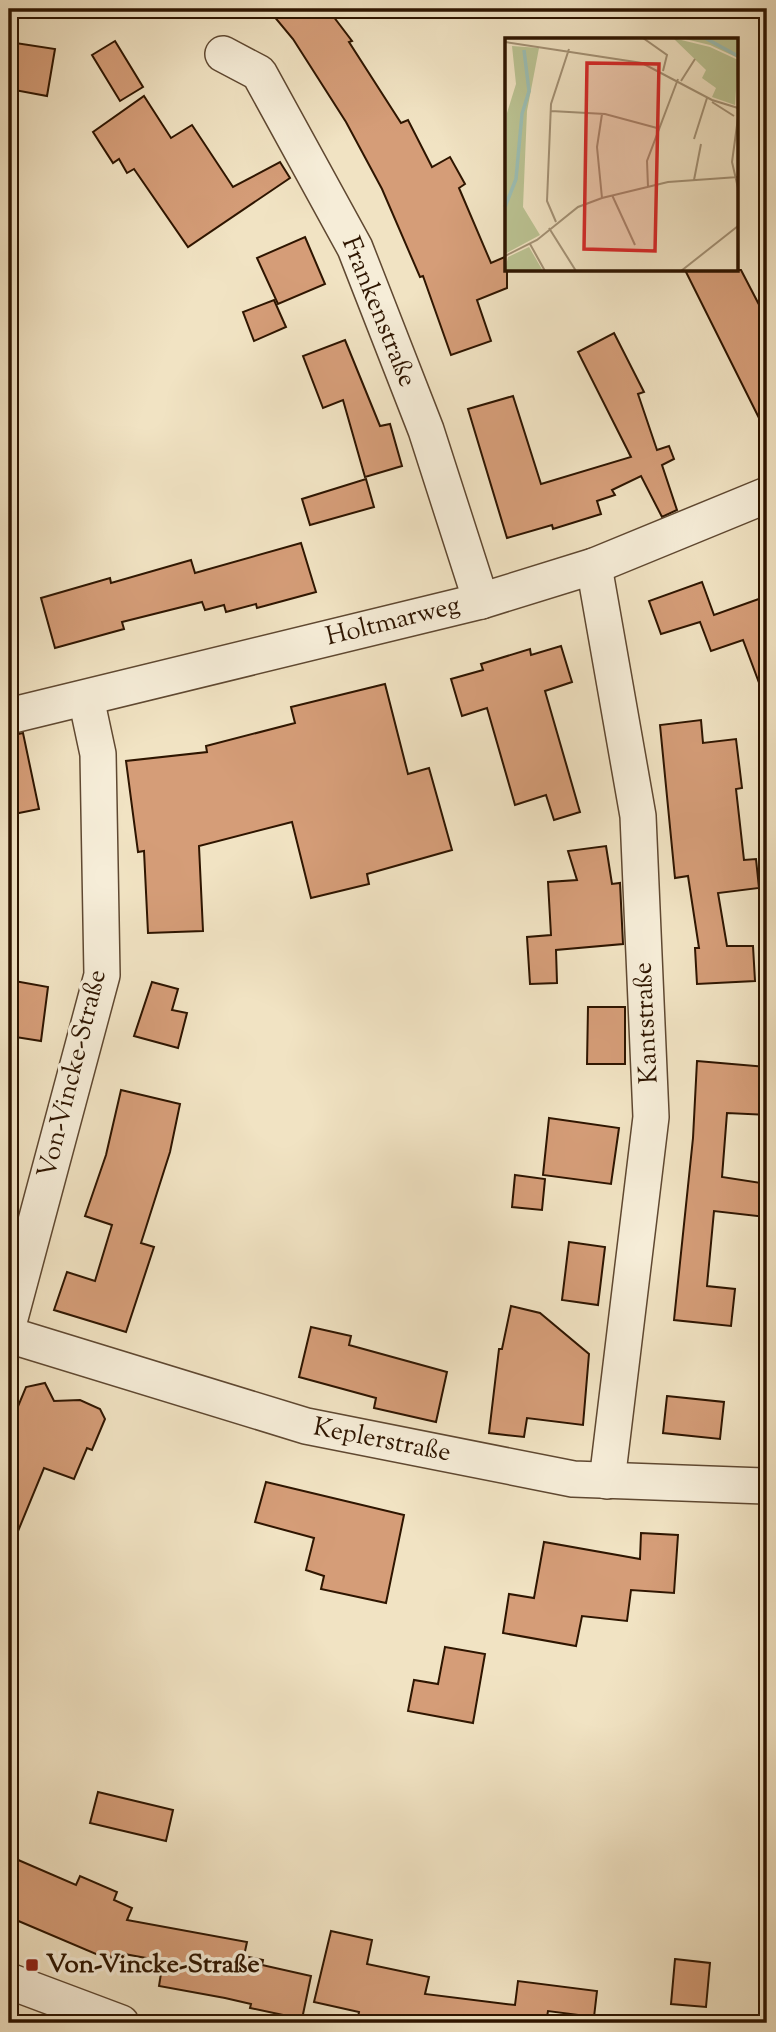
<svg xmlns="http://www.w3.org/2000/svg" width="776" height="2032" viewBox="0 0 776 2032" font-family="'Sorts Mill Goudy',serif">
  <rect width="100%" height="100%" fill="#f1e3c3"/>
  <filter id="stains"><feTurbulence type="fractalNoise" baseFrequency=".00286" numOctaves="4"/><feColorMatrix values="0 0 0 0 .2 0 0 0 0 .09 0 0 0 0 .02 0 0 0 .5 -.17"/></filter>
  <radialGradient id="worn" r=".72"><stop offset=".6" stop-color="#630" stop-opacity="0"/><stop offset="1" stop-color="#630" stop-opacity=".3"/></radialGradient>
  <g fill="#d59d78" stroke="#2e1500" stroke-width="2">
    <polygon points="268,9 334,9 330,12 352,41 349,42 401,123 408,120 432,167 450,157 465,184 459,188 491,263 507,256 507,288 477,300 491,341 451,355 423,276 420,277 382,189 346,122 293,39"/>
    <polygon points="115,41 143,87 120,101 92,55"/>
    <polygon points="9,42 55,49 47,96 9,89"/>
    <polygon points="144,96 171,138 192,125 233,187 280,162 290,178 188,247 134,169 127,173 119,159 113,163 93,132"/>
    <polygon points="305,237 325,284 278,304 257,258"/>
    <polygon points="685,270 741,270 767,320 767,434"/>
    <polygon points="274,300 286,327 254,341 243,312"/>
    <polygon points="614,333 644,392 638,394 657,450 669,446 674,459 662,465 677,510 662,517 641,476 612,490 615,495 597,501 601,514 553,529 552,525 507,538 468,409 513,396 541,484 631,457 578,352"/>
    <polygon points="345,340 380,426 390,424 402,466 365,477 343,400 323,408 303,356"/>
    <polygon points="366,479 374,507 310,525 302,499"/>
    <polygon points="301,543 316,592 257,608 256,604 226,612 224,605 205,610 202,602 122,622 124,629 55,648 41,598 110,578 111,583 191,560 195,573"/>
    <polygon points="702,582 714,615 767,596 767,696 764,696 743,640 711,651 700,622 661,634 649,601"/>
    <polygon points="561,646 572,682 545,691 580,812 554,820 546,795 515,805 487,708 462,716 451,679 483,670 481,664 530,649 531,655"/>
    <polygon points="385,684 408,774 429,768 452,850 367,874 369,884 311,898 292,822 199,846 203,931 148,933 144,851 138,852 126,761 207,752 206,746 295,723 291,707"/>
    <polygon points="701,720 703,743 736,739 742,788 736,789 744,860 756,859 759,888 718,893 727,946 753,946 755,981 697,984 695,948 699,948 688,876 675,878 660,725"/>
    <polygon points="23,733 39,809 9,815 9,736"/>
    <polygon points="606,846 612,884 620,883 623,944 556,950 557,983 530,984 527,937 551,935 548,882 577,880 568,851"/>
    <polygon points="9,980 48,987 41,1041 9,1036"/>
    <polygon points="152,982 178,989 172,1010 187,1013 178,1048 134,1036"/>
    <polygon points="588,1007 625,1007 625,1064 587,1064"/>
    <polygon points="697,1061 767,1067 767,1115 727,1113 722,1177 767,1184 767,1217 714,1211 707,1286 735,1289 731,1326 674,1320 693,1138"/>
    <polygon points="121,1090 180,1104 170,1152 141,1243 154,1247 126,1332 54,1310 67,1272 95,1281 112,1225 85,1216 106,1155"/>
    <polygon points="549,1118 619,1128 611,1184 543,1175"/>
    <polygon points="515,1175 545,1179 542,1210 512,1207"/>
    <polygon points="569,1242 605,1247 598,1305 562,1300"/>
    <polygon points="511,1306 540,1313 589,1354 583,1425 527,1418 524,1437 489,1433 499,1349 502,1349"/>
    <polygon points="311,1327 351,1336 349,1345 447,1372 436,1422 374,1408 376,1398 299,1377"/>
    <polygon points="45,1383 54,1401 80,1400 100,1409 105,1419 92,1450 87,1448 74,1479 44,1468 9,1553 9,1428 26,1387"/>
    <polygon points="667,1396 724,1402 720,1439 663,1433"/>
    <polygon points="266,1482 404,1515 386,1603 321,1589 324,1576 306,1570 314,1538 255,1522"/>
    <polygon points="641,1533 678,1535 674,1593 631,1590 627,1621 582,1616 576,1646 503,1633 509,1594 534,1598 544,1542 640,1559"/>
    <polygon points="445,1647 485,1654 473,1723 408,1711 414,1680 438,1684"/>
    <polygon points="98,1792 173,1810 166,1841 90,1823"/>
    <polygon points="9,1856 76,1885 80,1876 117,1892 114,1900 132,1908 127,1920 247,1942 244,1956 263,1960 262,1965 311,1976 302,2019 250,2008 251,2004 225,1998 159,1986 163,1961 113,1952 110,1960 9,1917"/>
    <polygon points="331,1931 372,1940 367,1964 429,1977 425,1994 515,2005 518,1981 597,1991 594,2017 548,2011 546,2023 357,2023 359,2012 314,2002"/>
    <polygon points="675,1959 710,1963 706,2007 671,2004"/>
  </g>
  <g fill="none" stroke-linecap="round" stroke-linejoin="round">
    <g stroke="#5f4831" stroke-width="38">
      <g id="street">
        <polyline points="223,54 259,73 355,248 426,430 481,601"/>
        <polyline points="594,566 638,816 651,1117 607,1481"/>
        <polyline points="9,716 481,601 594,566 767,495"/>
        <polyline points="9,1322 102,975 98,754 86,698"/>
        <polyline points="9,1335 306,1426 573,1479 767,1486"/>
        <polyline points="9,1981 121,2023"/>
      </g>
    </g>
    <use href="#street" stroke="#f6edd8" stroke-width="35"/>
  </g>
  <rect fill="#8f2418" stroke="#f6edd8" stroke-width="2.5" x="25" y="1958" width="14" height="14" rx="3.5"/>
  <g text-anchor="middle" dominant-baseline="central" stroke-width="7" stroke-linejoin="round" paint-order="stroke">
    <g font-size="26" fill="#2e1500" stroke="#f6edd8">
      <text transform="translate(378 312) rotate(68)">Frankenstraße</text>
      <text transform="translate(393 622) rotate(-14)">Holtmarweg</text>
      <text transform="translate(647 1023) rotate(-93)">Kantstraße</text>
      <text transform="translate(73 1074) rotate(-76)">Von-Vincke-Straße</text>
      <text transform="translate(382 1441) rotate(11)">Keplerstraße</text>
    </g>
    <g font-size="26" font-weight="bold" fill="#2e1500" stroke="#f6edd8" text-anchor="start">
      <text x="46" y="1965">Von-Vincke-Straße</text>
    </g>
  </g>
  <g transform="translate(505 38)">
    <rect width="233" height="233" fill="#f1e3c3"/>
    <path d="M168,0L205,9L233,22L230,67L207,59L211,50L197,40L201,32ZM176,0H233V20L205,7ZM7,8L34,10L22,73L18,169L35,197L0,216L2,75L11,46ZM24,209L38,233H0L3,219Z" fill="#bbc393"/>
    <path fill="none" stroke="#9bbeb4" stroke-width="3.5" d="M200,0L233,18M0,169L11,141L17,76L24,53L19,12"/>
    <path fill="none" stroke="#a39175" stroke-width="2" d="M138,0L162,17L158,33M0,4L137,25L207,62L233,70M176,43L190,21M207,64L229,78M46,73L100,76L152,90M233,80L227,124L233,150M189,101L202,60M189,142L196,106M143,149L142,123L173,41M107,157L130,207M97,160L92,109L97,76M51,184L42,163L46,66L64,11M44,190L71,233M25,206L40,233M0,218L32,202L73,169L97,160L163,144L233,139M176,233L233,188"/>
    <path fill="#d62828" fill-opacity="0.15" stroke="#d62828" stroke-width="3.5" d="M82,25L154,26L150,213L79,211Z"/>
    <rect width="233" height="233" fill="none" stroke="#2e1500" stroke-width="3.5"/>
  </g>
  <rect width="776" height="2032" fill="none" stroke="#f1e3c3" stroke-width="35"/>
  <rect x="10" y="10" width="755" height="2011" fill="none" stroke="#2e1500" stroke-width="3.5"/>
  <rect x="18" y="18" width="741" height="1997" fill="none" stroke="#2e1500" stroke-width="2"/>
  <rect width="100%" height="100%" filter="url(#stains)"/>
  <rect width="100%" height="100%" fill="url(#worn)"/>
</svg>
